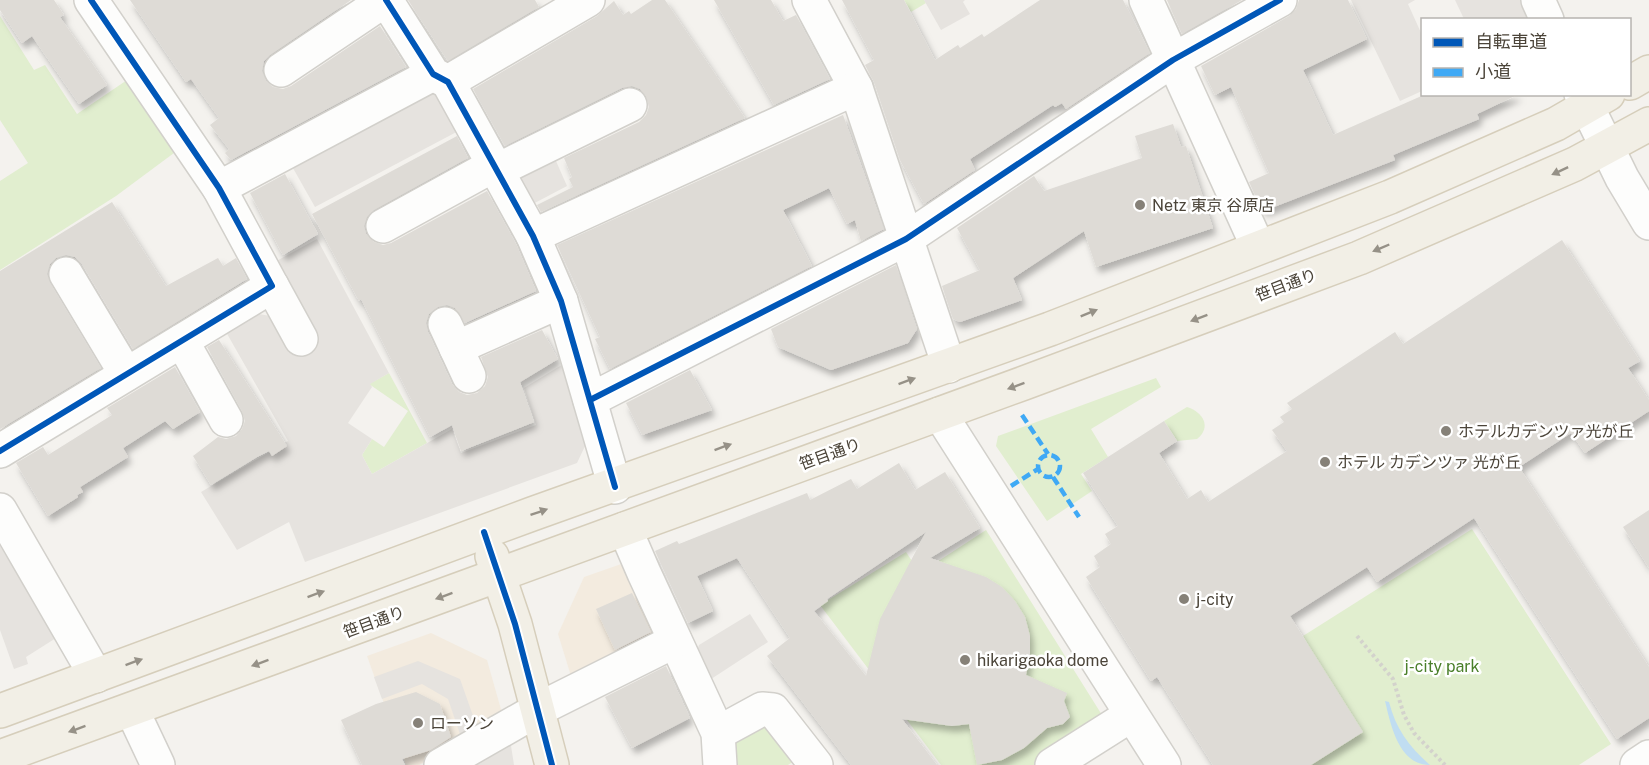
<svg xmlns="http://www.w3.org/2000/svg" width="1649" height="765" viewBox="0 0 1649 765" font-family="'Public Sans','Noto Sans JP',sans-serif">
  <defs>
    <filter id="shadow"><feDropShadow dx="3.5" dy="6" stdDeviation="3" flood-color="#0004"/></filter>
  </defs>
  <rect width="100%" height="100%" fill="#f4f2ee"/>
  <g fill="#f3ebdf">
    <polygon points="627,562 667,641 575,689 558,634 584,577"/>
    <polygon points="431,633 487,660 504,720 419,765 406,765 367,656"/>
  </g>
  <g fill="#e1eecf">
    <polygon points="904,0 924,0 926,3 911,12"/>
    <polygon points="0,16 34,70 45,65 77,114 133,76 178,150 116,196 0,270 0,181 28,163 0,120"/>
    <polygon points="389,373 427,443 372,474 362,455 372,439 384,447 408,411 369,384"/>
    <polygon points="1156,378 1161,387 1091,429 1108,457 1143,435 1081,474 1092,491 1047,521 996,446 998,436"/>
    <path d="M1187,407C1203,412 1212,427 1197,439L1177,441L1164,421Z"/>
    <polygon points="1472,529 1611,744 1579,765 1311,765 1308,645 1303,636"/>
    <polygon points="986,530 1102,715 1039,765 941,765 820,605 906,552 920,573"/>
    <polygon points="774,722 800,757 788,765 735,765 732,738"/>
  </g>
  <g fill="#e6e3df">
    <polygon points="924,0 965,0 963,2 970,14 941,30"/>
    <polygon points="1351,0 1415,0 1408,4 1422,35 1422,91 1400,101"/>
    <polygon points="1455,0 1520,0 1530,19 1464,19"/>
    <polygon points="429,86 464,128 315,207 289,161"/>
    <polygon points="552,152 567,186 529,206 515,181"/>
    <polygon points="317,239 389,373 370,384 372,387 348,423 372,439 362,455 372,474 452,429 461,453 536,425 524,388 565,363 586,444 577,463 305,562 289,522 237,550 201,492 288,441 226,332 259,314 270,316 286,347 310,333 271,264"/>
    <polygon points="0,546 56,638 26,657 28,664 14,669 0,630"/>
    <polygon points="750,614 768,642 705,683 693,660 699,645"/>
    <polygon points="418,661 460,679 478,730 461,737 448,699 422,684 382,699 374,677"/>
    <polygon points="509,733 514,765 453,765"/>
  </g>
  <path fill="#c0ddf1" d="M1385,701L1389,702C1396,729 1409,747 1430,765C1399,765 1391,726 1385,701Z"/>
  <g fill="#dedbd6" fill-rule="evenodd" filter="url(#shadow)">
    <polygon points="0,0 54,0 64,15 60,17 107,85 79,104 32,36 22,43 0,10"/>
    <polygon points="130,0 351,0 270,55 264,61 262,71 266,81 273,87 283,89 291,86 380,26 406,67 231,160 225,153 229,149 210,125 219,118 191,79 186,82"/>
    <polygon points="408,0 535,0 539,7 448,61"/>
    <polygon points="652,0 665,0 745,118 541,212 537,205 573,187 569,179 572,177 564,158 639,122 646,115 649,107 646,96 640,89 632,86 622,88 505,146 473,89 597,16 614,1 623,15 629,11 631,14"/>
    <polygon points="714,0 771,0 783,21 796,15 830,79 774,105"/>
    <polygon points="842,0 904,0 935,60 958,45 960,48 982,34 984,37 1040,0 1123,0 1150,53 1066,109 1062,103 1055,107 1053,105 970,159 975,170 924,204 900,160 874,82 865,65 874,60"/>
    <polygon points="1167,0 1242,0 1182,34"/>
    <polygon points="1299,0 1348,0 1367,39 1303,70 1333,135 1426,94 1519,94 1477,114 1479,119 1393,155 1395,160 1266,210 1261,208 1249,182 1269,173 1231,87 1215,95 1201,66 1289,16 1296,9"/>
    <polygon points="843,115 884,229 861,241 855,220 847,224 829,188 783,210 812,266 610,369 595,339 600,337 557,245"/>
    <polygon points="1173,124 1181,147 1186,146 1213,228 1096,267 1084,231 1013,278 1022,300 960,322 953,319 942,286 980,270 957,228 1034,176 1044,191 1142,158 1135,136"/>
    <polygon points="457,136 468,158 374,210 367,217 364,226 366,234 374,242 383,245 391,243 487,191 516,244 536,291 465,323 455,308 447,305 438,307 429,314 426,323 428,332 452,384 459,392 467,395 477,393 485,386 488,377 481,357 542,330 558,359 520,382 534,422 461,451 452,425 430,437 361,299 359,301 312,214"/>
    <polygon points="285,174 318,234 283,255 250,193"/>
    <polygon points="112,202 166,286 218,258 223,266 236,258 247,279 133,349 82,264 75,257 66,255 56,258 50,264 47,274 50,283 101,368 0,429 0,271"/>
    <polygon points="1562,240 1640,361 1628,368 1649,400 1649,411 1585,453 1571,433 1519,467 1649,667 1649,718 1617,739 1474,518 1377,582 1367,567 1290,616 1363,732 1311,765 1213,765 1157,677 1151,681 1086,577 1100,567 1094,556 1111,544 1105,534 1118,526 1083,473 1164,421 1177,441 1159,453 1187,499 1201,490 1208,502 1287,451 1272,430 1284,422 1280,417 1292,409 1287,403 1395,332 1403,344"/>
    <polygon points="896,265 917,329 908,343 831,370 778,347 771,329"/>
    <polygon points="219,340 287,446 272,456 269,451 257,457 211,485 193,456 218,437 226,439 236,436 242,429 245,421 242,411 207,347"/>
    <polygon points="175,367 200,412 173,429 165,421 123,448 128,457 80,487 83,492 77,495 78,497 48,516 16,463 43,447 48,455 112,415 107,408"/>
    <polygon points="690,370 712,410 642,435 626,403"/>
    <path d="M899,463L915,490L945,472L980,528L930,558L986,577L1002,587L1015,601L1025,617L1030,636V655L1026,675L1067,693L1064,701L1070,717L1063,724L1047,728L1024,748L1002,760L977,765L969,724L952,726L902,719L937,765H851L767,656L790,638L737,558L697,576L713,611L688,623L655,551L677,541L679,544L807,493L810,500L851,479L857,489ZM926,532L880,619L866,676L814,611L828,601L827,599Z"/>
    <polygon points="1649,510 1649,568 1623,527"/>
    <polygon points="632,593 651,632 615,650 596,609"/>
    <polygon points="666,666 690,718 632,748 605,697"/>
    <polygon points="416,692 440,704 451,737 431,750 402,759 405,765 362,765 341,720 376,704"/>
  </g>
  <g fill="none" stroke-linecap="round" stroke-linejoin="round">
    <g stroke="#d2d0cb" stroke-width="36">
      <g id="minor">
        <polyline points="386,0 433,74 448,82 533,236 561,301 615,487"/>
        <polyline points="809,0 856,88 949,366"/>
        <polyline points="1146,0 1258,247"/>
        <polyline points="1538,0 1547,20"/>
        <polyline points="281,70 385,0"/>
        <polyline points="448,82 588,0"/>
        <polyline points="1581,94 1622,178 1649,223"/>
        <polyline points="219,188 433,74"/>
        <polyline points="383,226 485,170 510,164 630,105"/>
        <polyline points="533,236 856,88"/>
        <polyline points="66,274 126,374"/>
        <polyline points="272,286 301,339"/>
        <polyline points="445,324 469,376"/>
        <polyline points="182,341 226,420"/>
        <polyline points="456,348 561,301"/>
        <polyline points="590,400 906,239 1173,60 1280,0"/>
        <polyline points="940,414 1164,765"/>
        <polyline points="0,451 272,286 219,188 91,0"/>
        <polyline points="0,510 96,676"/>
        <polyline points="625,529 644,573 718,733 720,765"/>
        <polyline points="132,710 158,765"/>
        <polyline points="718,733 762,709 773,710 816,765"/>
        <polyline points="441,765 539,709 675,641"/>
        <polyline points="1052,765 1131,715"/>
        <polyline points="1637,765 1649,757"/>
      </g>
    </g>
    <g stroke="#d6cebb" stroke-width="36">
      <g id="major">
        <polyline points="1630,83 1649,72"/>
        <polyline points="492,556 515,624 552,765"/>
        <polyline points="0,711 532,514 1050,329 1390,197 1556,124 1608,94"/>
        <polyline points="0,757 1024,383 1359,258 1575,164 1649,124"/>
      </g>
    </g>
    <polyline stroke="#d3d2cc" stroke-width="4" stroke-dasharray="3 3" stroke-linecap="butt" points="1357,636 1393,679 1404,715 1414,733 1445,765"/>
    <use href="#minor" stroke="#fdfdfc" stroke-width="33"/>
    <use href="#major" stroke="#f2efe6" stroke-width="33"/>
    <g stroke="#3fa9f5" stroke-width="4.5" stroke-dasharray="9 4.5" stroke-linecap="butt">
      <polyline points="1022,415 1048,454"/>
      <circle cx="1049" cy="466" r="11"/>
      <polyline points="1053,477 1079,517"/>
      <polyline points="1011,486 1038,469"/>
    </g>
    <g stroke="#fff" stroke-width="10">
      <g id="cycleway">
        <polyline points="386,0 433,74 448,82 533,236 561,301 615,487"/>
        <polyline points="590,400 906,239 1173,60 1280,0"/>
        <polyline points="0,451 272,286 219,188 91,0"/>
        <polyline points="484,532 515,624 552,765"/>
      </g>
    </g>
    <use href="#cycleway" stroke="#0057b8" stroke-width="6"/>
  </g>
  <defs><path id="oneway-solid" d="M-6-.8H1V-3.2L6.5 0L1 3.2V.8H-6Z" transform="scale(1.5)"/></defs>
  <g fill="#969187">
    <use href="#oneway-solid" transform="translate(1560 171) rotate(155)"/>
    <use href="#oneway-solid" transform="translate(1381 248) rotate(157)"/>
    <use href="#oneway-solid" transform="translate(1089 313) rotate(-22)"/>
    <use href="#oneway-solid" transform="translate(1199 318) rotate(159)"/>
    <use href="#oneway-solid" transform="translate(907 381) rotate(-20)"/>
    <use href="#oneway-solid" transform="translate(1016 386) rotate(160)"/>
    <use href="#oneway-solid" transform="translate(723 447) rotate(-20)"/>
    <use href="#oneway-solid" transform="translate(539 512) rotate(-19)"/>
    <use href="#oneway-solid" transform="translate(316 594) rotate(-20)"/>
    <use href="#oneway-solid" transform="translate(444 596) rotate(160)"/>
    <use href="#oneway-solid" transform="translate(134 662) rotate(-20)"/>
    <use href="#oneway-solid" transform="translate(260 663) rotate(160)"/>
    <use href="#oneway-solid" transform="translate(77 729) rotate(160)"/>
  </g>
  <g fill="#868178" stroke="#fff" stroke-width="2">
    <circle cx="1140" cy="205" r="6"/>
    <circle cx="1446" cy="431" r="6"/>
    <circle cx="1325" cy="462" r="6"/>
    <circle cx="1184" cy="599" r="6"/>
    <circle cx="965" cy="660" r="6"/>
    <circle cx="418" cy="723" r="6"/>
  </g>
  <g text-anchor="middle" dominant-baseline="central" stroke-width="5" stroke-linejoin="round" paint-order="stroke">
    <g font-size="16" fill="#4b4439" stroke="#fff" text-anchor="start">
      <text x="1152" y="205">Netz 東京 谷原店</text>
      <text x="1458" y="431">ホテルカデンツァ光が丘</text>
      <text x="1337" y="462">ホテル カデンツァ 光が丘</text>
      <text x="1196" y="599">j-city</text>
      <text x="977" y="660">hikarigaoka dome</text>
      <text x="430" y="723">ローソン</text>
    </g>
    <g font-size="16" fill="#4b4439" stroke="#fff">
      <text transform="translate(1286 285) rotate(-21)">笹目通り</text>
      <text transform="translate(830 454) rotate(-20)">笹目通り</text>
      <text transform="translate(374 622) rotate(-20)">笹目通り</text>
    </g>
    <g font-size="16" fill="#4a7f2a" stroke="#fff">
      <text x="1442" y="666">j-city park</text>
    </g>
  </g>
  <rect x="1421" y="18" width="210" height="78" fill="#ffffff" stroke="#b7b4b0" stroke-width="1.5"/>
  <rect x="1433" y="38" width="30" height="9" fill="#0057b8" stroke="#b7b4b0" stroke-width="1.5"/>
  <text x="1475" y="48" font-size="18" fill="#4b4439">自転車道</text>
  <rect x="1433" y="68" width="30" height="9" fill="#3fa9f5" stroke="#b7b4b0" stroke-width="1.5"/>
  <text x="1475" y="78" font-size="18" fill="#4b4439">小道</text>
</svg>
